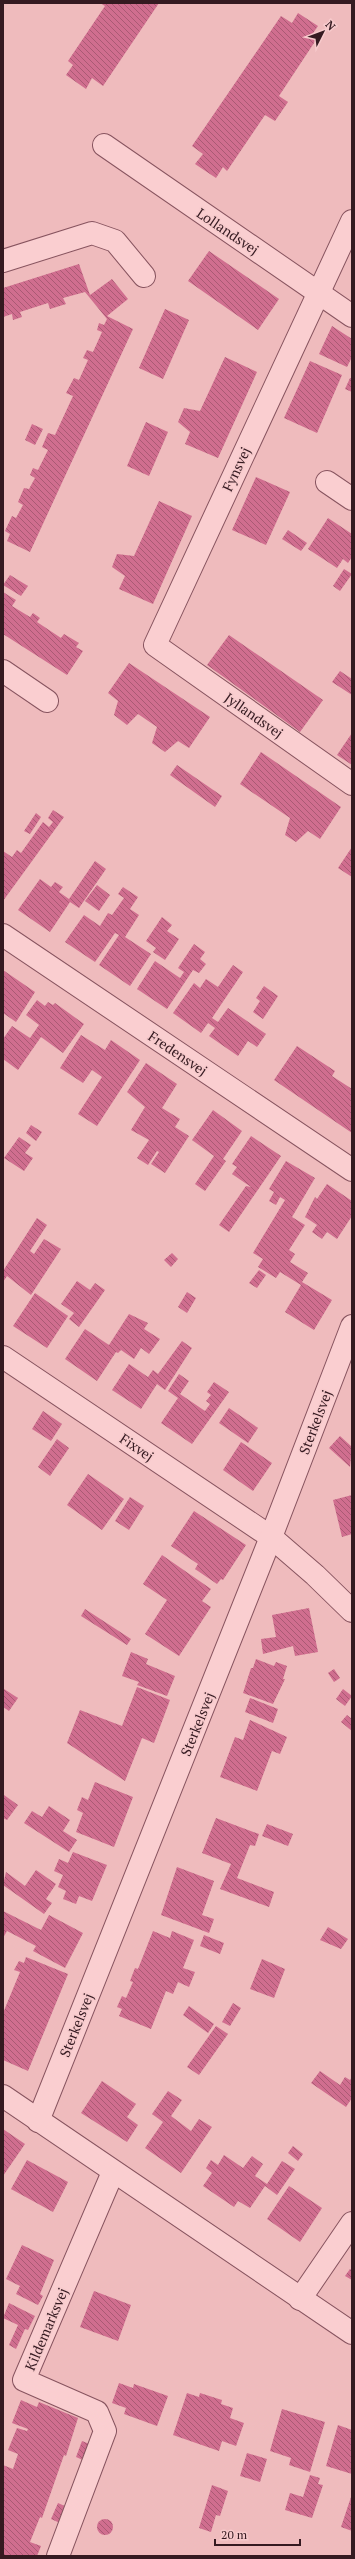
<svg xmlns="http://www.w3.org/2000/svg" width="355" height="2559" viewBox="0 0 355 2559" font-family="'PT Serif',serif">
  <defs>
    <pattern id="building-back-hatch" width="6" height="6" patternUnits="userSpaceOnUse"><rect width="6" height="6" fill="#d06e8f"/><path d="M-1 5l2 2M0 0l6 6M5-1l2 2" fill="none" stroke="#aa5a74"/></pattern>
  </defs>
  <rect width="100%" height="100%" fill="#efbbbd"/>
  <g fill="url(#building-back-hatch)">
    <polygon points="100,3 159,3 103,86 92,78 86,89 66,75 73,65 68,61 105,6"/>
    <polygon points="298,13 318,26 311,36 316,40 279,96 288,102 275,121 265,115 227,171 223,167 216,178 195,164 203,154 192,146 281,16 292,23"/>
    <polygon points="209,251 279,299 258,330 188,281"/>
    <polygon points="79,264 90,295 112,279 128,299 107,316 133,329 30,552 7,541 10,534 5,531 12,516 16,518 23,505 18,502 24,488 29,489 35,478 30,475 33,468 38,470 48,450 42,447 48,433 55,435 73,396 66,393 74,378 79,380 88,360 83,358 87,350 93,352 102,332 97,330 99,323 104,325 107,319 85,292 63,298 66,304 50,309 48,303 20,312 22,317 13,320 12,314 3,317 3,288"/>
    <polygon points="165,309 189,320 163,379 139,368"/>
    <polygon points="332,326 352,339 352,357 347,367 319,354"/>
    <polygon points="225,357 257,372 218,458 185,444 190,432 178,422 184,408 200,411"/>
    <polygon points="310,361 342,375 317,433 284,418"/>
    <polygon points="350,378 352,378 352,392 345,389"/>
    <polygon points="146,422 168,432 149,476 127,466"/>
    <polygon points="32,424 43,429 35,445 25,440"/>
    <polygon points="256,477 290,492 266,545 232,530"/>
    <polygon points="159,501 192,516 153,604 119,589 125,576 112,567 117,554 134,556"/>
    <polygon points="328,518 352,534 352,557 348,563 343,559 337,568 308,549"/>
    <polygon points="288,530 307,543 301,551 282,539"/>
    <polygon points="344,569 352,574 340,591 333,586"/>
    <polygon points="10,575 28,586 21,596 3,585"/>
    <polygon points="3,592 16,600 12,606 30,617 33,613 40,618 37,622 61,638 64,634 79,643 76,647 83,651 67,675 3,634"/>
    <polygon points="229,635 323,700 300,732 207,665"/>
    <polygon points="129,663 210,717 189,748 178,741 165,752 152,743 157,727 138,714 127,725 114,715 118,701 108,693"/>
    <polygon points="340,671 352,679 352,695 332,682"/>
    <polygon points="352,733 352,765 337,755"/>
    <polygon points="261,752 341,807 320,839 308,831 296,842 285,835 290,818 240,784"/>
    <polygon points="177,765 222,796 215,807 170,775"/>
    <polygon points="53,810 64,817 3,901 3,851 12,857 17,850 21,853 43,822 49,827 53,822 48,818"/>
    <polygon points="36,813 41,817 30,834 24,831"/>
    <polygon points="352,847 352,877 338,868"/>
    <polygon points="95,861 106,869 79,908 70,902 50,932 18,910 40,879 51,887 55,882 63,887 59,892 69,899"/>
    <polygon points="97,885 110,895 99,911 85,901"/>
    <polygon points="123,887 138,897 130,909 139,915 125,937 151,954 130,986 99,965 119,935 115,933 95,962 65,942 84,915 100,926 108,913 112,915 124,898 118,894"/>
    <polygon points="162,917 172,925 167,931 179,939 165,960 153,952 156,948 146,941"/>
    <polygon points="194,944 205,952 200,959 206,964 199,973 193,970 167,1009 137,989 155,961 180,978 184,972 178,968"/>
    <polygon points="233,965 243,972 212,1018 218,1022 228,1008 266,1034 257,1047 248,1041 238,1056 209,1036 215,1028 208,1023 201,1033 173,1013 194,983 200,988 206,979 218,987"/>
    <polygon points="3,970 35,992 16,1022 3,1013"/>
    <polygon points="264,986 278,996 263,1019 253,1012 260,1001 256,998"/>
    <polygon points="37,1000 45,1006 48,1002 53,1005 55,1003 84,1024 63,1053 41,1037 18,1070 3,1059 3,1039 12,1026 30,1038 39,1025 26,1015"/>
    <polygon points="81,1035 105,1050 111,1040 140,1060 97,1126 78,1114 102,1077 92,1070 83,1083 60,1068"/>
    <polygon points="297,1046 335,1071 332,1076 352,1089 352,1133 274,1080"/>
    <polygon points="146,1063 177,1084 162,1108 180,1119 175,1127 189,1136 165,1173 151,1164 159,1152 157,1151 148,1165 137,1158 149,1140 131,1130 145,1107 127,1092"/>
    <polygon points="213,1110 242,1131 223,1159 226,1161 205,1191 195,1184 214,1156 192,1140"/>
    <polygon points="31,1125 42,1132 36,1141 26,1133"/>
    <polygon points="251,1136 281,1156 229,1232 219,1225 246,1186 251,1187 232,1174 237,1167 232,1164"/>
    <polygon points="19,1137 31,1145 25,1153 33,1158 24,1171 4,1158"/>
    <polygon points="286,1161 315,1178 292,1217 305,1225 289,1250 295,1254 290,1262 308,1273 302,1282 332,1300 314,1330 285,1312 301,1285 280,1272 276,1278 258,1267 263,1259 253,1253 285,1200 280,1197 276,1205 269,1201 274,1192 269,1189"/>
    <polygon points="327,1184 352,1201 352,1216 337,1239 327,1232 322,1239 312,1232 317,1225 305,1217 315,1197 317,1199"/>
    <polygon points="37,1218 47,1225 30,1251 34,1254 44,1239 61,1249 31,1295 7,1276 3,1282 3,1271"/>
    <polygon points="172,1253 178,1259 171,1267 164,1260"/>
    <polygon points="259,1270 266,1275 257,1288 249,1283"/>
    <polygon points="77,1281 90,1290 95,1283 105,1290 79,1327 69,1319 74,1313 61,1304"/>
    <polygon points="187,1292 196,1298 187,1313 178,1307"/>
    <polygon points="35,1293 68,1316 47,1348 13,1326"/>
    <polygon points="129,1314 148,1323 144,1329 160,1339 149,1354 141,1348 134,1359 121,1350 118,1353 116,1352 97,1381 65,1359 85,1329 109,1345"/>
    <polygon points="182,1341 192,1348 165,1390 157,1384 141,1409 112,1390 129,1364 148,1377 153,1370 158,1374"/>
    <polygon points="179,1374 189,1381 180,1394 205,1411 210,1404 206,1401 211,1395 207,1392 214,1382 229,1392 192,1444 161,1423 178,1398 168,1391"/>
    <polygon points="229,1408 258,1428 248,1443 219,1423"/>
    <polygon points="43,1411 62,1424 51,1441 32,1429"/>
    <polygon points="340,1436 352,1447 350,1467 329,1448"/>
    <polygon points="57,1439 69,1448 50,1476 38,1467"/>
    <polygon points="241,1442 272,1463 253,1491 223,1470"/>
    <polygon points="88,1474 124,1499 102,1530 67,1505"/>
    <polygon points="352,1495 352,1534 342,1537 333,1500"/>
    <polygon points="130,1497 144,1506 129,1530 115,1521"/>
    <polygon points="194,1511 246,1545 223,1580 221,1579 217,1584 195,1569 198,1564 171,1546"/>
    <polygon points="162,1555 211,1589 202,1601 211,1607 179,1656 145,1634 167,1600 143,1584"/>
    <polygon points="309,1608 318,1652 295,1656 293,1646 263,1654 261,1639 276,1637 272,1615"/>
    <polygon points="85,1609 131,1639 127,1645 81,1616"/>
    <polygon points="131,1652 148,1659 146,1664 175,1676 167,1696 137,1685 139,1682 122,1676"/>
    <polygon points="256,1659 274,1666 276,1662 287,1666 283,1679 285,1679 273,1704 243,1693 251,1668 253,1668"/>
    <polygon points="334,1669 340,1678 334,1682 328,1673"/>
    <polygon points="137,1687 170,1700 154,1743 142,1738 125,1781 67,1743 80,1710 122,1726"/>
    <polygon points="4,1689 18,1698 9,1711 3,1707"/>
    <polygon points="343,1689 352,1696 345,1706 336,1699"/>
    <polygon points="250,1698 278,1709 273,1723 245,1712"/>
    <polygon points="347,1715 352,1719 352,1731 341,1722"/>
    <polygon points="250,1720 287,1737 280,1754 272,1751 257,1791 220,1777 235,1737 243,1740"/>
    <polygon points="95,1782 133,1797 114,1847 76,1832 83,1813 77,1810 82,1797 88,1800"/>
    <polygon points="4,1795 18,1805 7,1820 3,1818"/>
    <polygon points="49,1806 70,1820 63,1831 77,1840 69,1852 24,1823 32,1811 42,1817"/>
    <polygon points="216,1818 259,1834 255,1846 250,1845 237,1878 274,1892 269,1907 220,1889 231,1864 202,1853"/>
    <polygon points="267,1824 293,1834 288,1846 262,1836"/>
    <polygon points="73,1852 107,1865 92,1901 79,1896 76,1904 63,1899 66,1891 58,1887 63,1875 54,1871 59,1859 68,1863"/>
    <polygon points="177,1867 214,1881 202,1915 214,1919 209,1933 161,1915"/>
    <polygon points="36,1870 56,1884 46,1899 52,1903 44,1914 3,1885 6,1872 25,1886"/>
    <polygon points="3,1911 41,1930 49,1915 83,1933 65,1968 33,1951 36,1946 7,1931 3,1938"/>
    <polygon points="328,1927 348,1939 341,1949 320,1940"/>
    <polygon points="153,1931 170,1938 172,1931 194,1940 183,1968 195,1972 189,1987 178,1982 173,1994 166,1991 151,2029 119,2016 122,2009 117,2007 122,1996 126,1998 133,1982 130,1981 135,1968 138,1969"/>
    <polygon points="204,1935 224,1943 220,1954 200,1946"/>
    <polygon points="26,1957 68,1974 28,2071 3,2060 3,2013 20,1972 14,1970 19,1961 24,1963"/>
    <polygon points="262,1959 285,1969 274,1998 250,1989"/>
    <polygon points="233,2003 241,2008 230,2026 222,2022"/>
    <polygon points="189,2006 214,2024 208,2033 183,2015"/>
    <polygon points="216,2026 228,2034 199,2075 187,2067"/>
    <polygon points="320,2071 340,2085 345,2077 350,2080 352,2077 352,2098 346,2107 311,2083"/>
    <polygon points="102,2081 136,2104 127,2117 138,2125 127,2142 81,2113"/>
    <polygon points="168,2091 182,2100 171,2116 191,2131 199,2119 212,2127 181,2173 145,2148 163,2122 152,2114"/>
    <polygon points="3,2129 25,2144 3,2176"/>
    <polygon points="293,2146 303,2154 298,2161 288,2153"/>
    <polygon points="224,2155 243,2168 252,2156 263,2164 255,2176 267,2184 282,2161 295,2169 277,2195 265,2186 250,2208 238,2201 234,2207 203,2186 212,2173 206,2168 211,2160 218,2165"/>
    <polygon points="27,2160 68,2182 53,2212 11,2189"/>
    <polygon points="289,2186 322,2208 300,2242 267,2219"/>
    <polygon points="22,2245 54,2260 40,2294 43,2296 38,2305 16,2294 20,2286 6,2279"/>
    <polygon points="350,2269 352,2270 352,2280 345,2276"/>
    <polygon points="94,2291 131,2305 118,2341 80,2327"/>
    <polygon points="9,2303 35,2316 28,2330 25,2329 16,2349 9,2345 18,2325 3,2318"/>
    <polygon points="119,2383 133,2388 134,2384 168,2396 157,2426 124,2414 126,2408 112,2403"/>
    <polygon points="187,2393 199,2397 200,2393 222,2400 221,2404 233,2408 230,2418 244,2423 236,2446 222,2441 219,2451 173,2435"/>
    <polygon points="21,2400 37,2407 39,2402 78,2418 66,2456 64,2455 42,2518 40,2517 30,2542 41,2546 37,2556 3,2556 3,2465 13,2469 18,2454 8,2450 17,2428 27,2431 28,2429 12,2423"/>
    <polygon points="282,2409 325,2422 310,2472 289,2465 291,2458 270,2451"/>
    <polygon points="338,2425 352,2430 352,2474 326,2466"/>
    <polygon points="82,2441 92,2445 85,2461 76,2457"/>
    <polygon points="247,2453 267,2459 260,2482 240,2476"/>
    <polygon points="310,2475 320,2478 318,2484 323,2485 312,2518 285,2510 290,2493 303,2497"/>
    <polygon points="212,2485 228,2491 220,2516 216,2515 211,2532 199,2528"/>
    <polygon points="352,2494 352,2531 341,2527"/>
    <polygon points="58,2503 67,2507 60,2523 51,2519"/>
    <circle cx="105" cy="2527" r="8"/>
  </g>
  <g fill="none" stroke-linecap="round" stroke-linejoin="round">
    <g stroke="#87545f" stroke-width="24">
      <g id="street">
        <polyline points="104,145 352,316"/>
        <polyline points="352,221 155,645 352,784"/>
        <polyline points="3,261 92,233 115,241 144,276"/>
        <polyline points="327,482 352,499"/>
        <polyline points="3,671 47,701"/>
        <polyline points="3,935 352,1170"/>
        <polyline points="3,1357 271,1537 315,1575 352,1611"/>
        <polyline points="3,2096 352,2333"/>
        <polyline points="38,2121 271,1537 352,1326"/>
        <polyline points="300,2299 352,2223"/>
        <polyline points="58,2556 105,2431 97,2412 24,2380 113,2172"/>
      </g>
    </g>
    <use href="#street" stroke="#faced0" stroke-width="22"/>
  </g>
  <g text-anchor="middle" dominant-baseline="central" stroke-width="3" stroke-linejoin="round" paint-order="stroke">
    <g font-size="14" fill="#351a21" stroke="#f7cacc">
      <text transform="translate(228 231) rotate(34)">Lollandsvej</text>
      <text transform="translate(236 469) rotate(-65)">Fynsvej</text>
      <text transform="translate(254 715) rotate(35)">Jyllandsvej</text>
      <text transform="translate(178 1053) rotate(34)">Fredensvej</text>
      <text transform="translate(315 1422) rotate(-69)">Sterkelsvej</text>
      <text transform="translate(137 1447) rotate(34)">Fixvej</text>
      <text transform="translate(197 1724) rotate(-68)">Sterkelsvej</text>
      <text transform="translate(76 2025) rotate(-68)">Sterkelsvej</text>
      <text transform="translate(46 2329) rotate(-67)">Kildemarksvej</text>
    </g>
  </g>
  <rect width="355" height="2559" fill="none" stroke="#351a21" stroke-width="8"/>
  <g transform="translate(323 32) rotate(48)" stroke="#f7cacc" stroke-width="3" paint-order="stroke">
  <path d="M0-3L7 15L0 10L-7 15Z" fill="#351a21"/>
  <text y="-6" font-size="11" font-weight="bold" text-anchor="middle" fill="#351a21">N</text>
  </g>
  <path d="M215 2539v6h85v-6" fill="none" stroke="#351a21" stroke-width="2"/>
  <text x="221" y="2539" font-size="12" fill="#351a21" stroke="#f7cacc" stroke-width="3" paint-order="stroke">20 m</text>
</svg>
